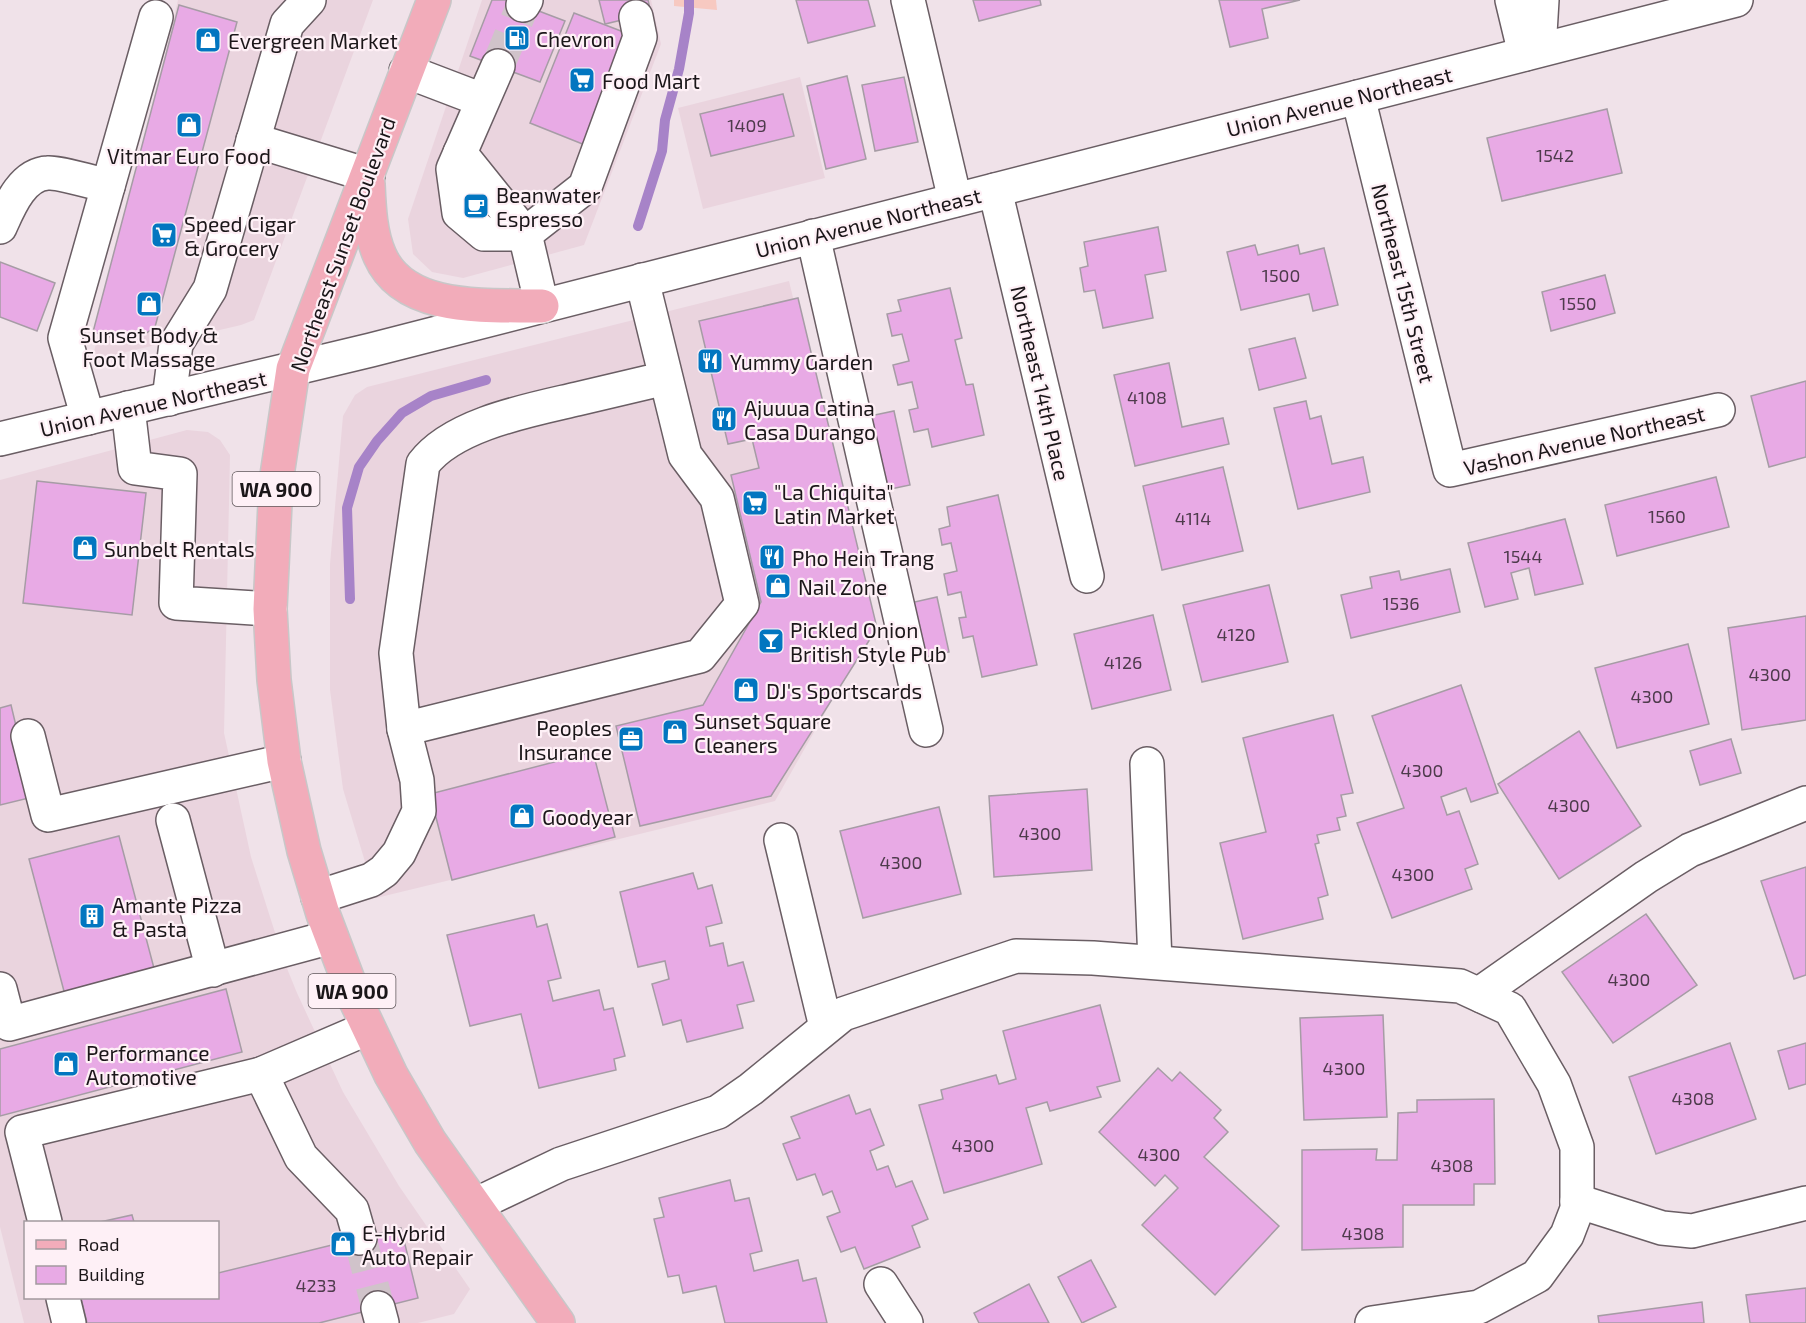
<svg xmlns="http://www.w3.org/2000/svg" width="1806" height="1323" viewBox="0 0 1806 1323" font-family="'Exo 2',sans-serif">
  <rect width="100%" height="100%" fill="#f0e2e9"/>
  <g fill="#ead4de" fill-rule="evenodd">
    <polygon points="178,0 373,0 254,320 241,325 92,360"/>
    <polygon points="482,0 651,0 661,44 584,245 463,278 432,272 413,254 408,219"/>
    <polygon points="800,77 825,178 703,209 678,108"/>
    <polygon points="789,281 873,628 775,801 376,898 343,789 330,690 330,564 343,416 355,395 367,387"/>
    <path d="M187,430L208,432L220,440L230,455L224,733L251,857L284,961L297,993L343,1092L399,1186L470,1289L454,1314L418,1323H24L0,1227V480ZM26,1222H218V1298H26Z"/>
  </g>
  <polygon fill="#f7c9c1" points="674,0 716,0 717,10 674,6"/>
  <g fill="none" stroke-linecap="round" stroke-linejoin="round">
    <g stroke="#a783c8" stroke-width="10">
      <polyline points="638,226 662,151 665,120 679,69 689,13 689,0"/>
      <polyline points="350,599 347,508 359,467 377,441 402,413 431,396 486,380"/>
    </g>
  </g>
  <g fill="#e8aae5" stroke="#a69ca5" stroke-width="1.5">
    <polygon points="492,0 510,0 565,21 540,82 470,56"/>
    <polygon points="599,0 648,0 651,13 605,24"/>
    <polygon points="796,0 868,0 875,26 808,43"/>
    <polygon points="973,0 1040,0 1041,5 979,21"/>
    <polygon points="1219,0 1300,0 1262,9 1268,38 1230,47"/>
    <polygon points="179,5 237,22 155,327 132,343 93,332"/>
    <polygon points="574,13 634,36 590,147 530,123"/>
    <polygon points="847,76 866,159 826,169 807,86"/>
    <polygon points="904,77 918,142 875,151 862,85"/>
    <polygon points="783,94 794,136 711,156 700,114"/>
    <polygon points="1607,109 1622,173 1502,201 1487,138"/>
    <polygon points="1158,227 1166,271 1145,275 1153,318 1103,328 1095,290 1084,292 1080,268 1088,266 1084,242"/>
    <polygon points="1255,245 1258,255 1298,245 1300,254 1324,248 1338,305 1313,311 1309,294 1241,310 1227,252"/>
    <polygon points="0,262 55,283 37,331 0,317"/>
    <polygon points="1605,275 1615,313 1551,331 1542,292"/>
    <polygon points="950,288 962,338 955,340 966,385 973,384 984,435 932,447 928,429 914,432 909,410 918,408 912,382 898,385 893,365 909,361 902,334 892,336 887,314 901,311 898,300"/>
    <polygon points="798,298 877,628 771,796 640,826 616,726 703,705 761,602 731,475 759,468 752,439 728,444 699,321"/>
    <polygon points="1295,338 1306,378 1259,390 1249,349"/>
    <polygon points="1169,363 1182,427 1223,418 1229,444 1135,466 1114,375"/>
    <polygon points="1806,381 1806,457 1769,467 1751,396"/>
    <polygon points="1306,401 1310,419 1321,416 1332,464 1363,457 1370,492 1298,509 1274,408"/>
    <polygon points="894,411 910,485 881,491 865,417"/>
    <polygon points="1223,467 1243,551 1162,570 1143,486"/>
    <polygon points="1716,477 1729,527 1617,556 1605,505"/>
    <polygon points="37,481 146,493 132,615 23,603"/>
    <polygon points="998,495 1037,665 982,677 973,636 963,638 959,618 966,617 961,592 948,595 944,574 957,571 951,543 942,545 939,529 950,526 947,507"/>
    <polygon points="1565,519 1583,584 1535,595 1529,568 1511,573 1518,599 1485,607 1468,543"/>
    <polygon points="1450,569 1460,612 1351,638 1341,595 1372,588 1370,577 1399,571 1401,580"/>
    <polygon points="1269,585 1288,662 1202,682 1183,605"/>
    <polygon points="937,597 949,652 921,658 910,603"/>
    <polygon points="1153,615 1171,690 1092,709 1074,634"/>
    <polygon points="1806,616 1806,720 1742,730 1728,628"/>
    <polygon points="1688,644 1709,724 1617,748 1595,668"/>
    <polygon points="1461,685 1498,793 1471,802 1466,788 1441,797 1447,815 1459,811 1478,864 1465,869 1472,889 1392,918 1357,823 1404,808 1372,716"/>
    <polygon points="11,705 33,797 0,805 0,708"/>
    <polygon points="1333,715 1353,793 1341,795 1346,816 1337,818 1340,830 1317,835 1319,843 1315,844 1328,895 1318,898 1323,919 1243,939 1220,843 1266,832 1243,738"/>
    <polygon points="1579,731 1641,826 1559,879 1498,784"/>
    <polygon points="1731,739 1741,773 1700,785 1690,751"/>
    <polygon points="593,752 615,837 452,880 430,794"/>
    <polygon points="1087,789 1092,870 994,877 989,796"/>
    <polygon points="939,807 961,894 863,918 840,831"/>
    <polygon points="119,836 155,972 65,995 29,859"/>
    <polygon points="1806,867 1806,975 1794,979 1761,881"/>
    <polygon points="693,873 698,889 712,885 722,923 706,927 710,946 723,943 728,966 743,962 754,1001 737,1005 743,1028 687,1042 681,1020 663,1025 652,984 669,979 665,961 638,967 620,892"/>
    <polygon points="1646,914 1697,985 1613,1043 1562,972"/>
    <polygon points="534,915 537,927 547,924 561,978 548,981 553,1001 599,990 604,1010 613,1008 625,1056 614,1059 616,1070 539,1088 521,1014 470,1026 447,935"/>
    <polygon points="226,989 242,1052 0,1116 0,1049"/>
    <polygon points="1100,1005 1120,1081 1097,1087 1101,1097 1050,1111 1047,1102 1026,1108 1042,1164 944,1193 919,1105 943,1099 941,1090 996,1075 999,1084 1016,1079 1003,1031"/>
    <polygon points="1383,1015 1387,1117 1304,1120 1300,1018"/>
    <polygon points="1730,1043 1756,1119 1656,1154 1629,1077"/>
    <polygon points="1806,1043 1806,1084 1789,1089 1778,1051"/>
    <polygon points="1158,1068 1172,1081 1180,1072 1221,1110 1214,1118 1228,1132 1204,1157 1279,1226 1215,1295 1142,1225 1178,1188 1165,1175 1155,1186 1099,1132"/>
    <polygon points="849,1095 856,1114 870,1109 884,1145 870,1151 877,1170 888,1166 896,1187 912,1181 928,1219 912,1226 920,1247 864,1269 855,1247 841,1252 827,1217 840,1212 832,1191 823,1195 815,1174 797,1180 783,1144 800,1138 791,1117"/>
    <polygon points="1494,1099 1495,1184 1474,1184 1474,1205 1403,1205 1403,1247 1302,1250 1302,1150 1377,1149 1376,1160 1397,1160 1398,1113 1417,1112 1417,1100"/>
    <polygon points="730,1180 735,1201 749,1198 762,1251 750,1254 754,1271 798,1260 803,1281 816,1278 827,1323 725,1323 716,1286 683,1293 679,1275 668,1277 654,1219 664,1217 659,1198"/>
    <polygon points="132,1215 134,1222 100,1222"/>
    <polygon points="401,1228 418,1298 319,1323 87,1323 81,1298 218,1298 218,1273"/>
    <polygon points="1091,1260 1116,1307 1082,1323 1058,1277"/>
    <polygon points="1029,1284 1049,1323 979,1323 974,1313"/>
    <polygon points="1806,1288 1806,1323 1750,1323 1746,1295"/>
    <polygon points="1702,1302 1704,1323 1599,1323 1598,1316"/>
  </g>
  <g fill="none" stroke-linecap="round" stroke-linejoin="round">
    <g stroke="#d0c3ca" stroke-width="33" stroke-dasharray="33 16" stroke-linecap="butt">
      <polyline points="498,66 523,5"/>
      <polyline points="360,1238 378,1308"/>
    </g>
    <g stroke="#6a5e64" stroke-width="36">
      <g id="minor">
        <polyline points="908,0 955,200"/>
        <polyline points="1512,0 1525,54"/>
        <polyline points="523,5 526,0"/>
        <polyline points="1539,50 1542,0"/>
        <polyline points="498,66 453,169 459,213 484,234 525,234 585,187 640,37 636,17"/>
        <polyline points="406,71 482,100"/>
        <polyline points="1358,97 1450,470 1718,410"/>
        <polyline points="253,140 368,175"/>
        <polyline points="460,153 525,234 542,306"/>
        <polyline points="995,190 1087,576"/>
        <path d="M0,227C9,207 22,174 48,173C59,172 95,183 108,186"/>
        <polyline points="813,236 926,730"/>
        <path d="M642,280L685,455L717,498L742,604L700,656L404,729L396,653L423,464C453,424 530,410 577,399C606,392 636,385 666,378"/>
        <polyline points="169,399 176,344 210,289 287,24 309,0"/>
        <polyline points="128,408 135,468 180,474 176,603 270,609"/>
        <polyline points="88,418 65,338 156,17"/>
        <polyline points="0,439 371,350 1736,0"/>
        <polyline points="28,736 48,815 284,761"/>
        <polyline points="1147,764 1155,962"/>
        <polyline points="173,820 213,970"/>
        <polyline points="781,840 826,1027"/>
        <polyline points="318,897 371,880 384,871 399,853 419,811 417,780 404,729"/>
        <polyline points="0,989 9,1024 331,937"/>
        <polyline points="1482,996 1485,990 1646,877 1690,850 1806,803"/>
        <polyline points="261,1074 301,1157 352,1210 360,1238"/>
        <polyline points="1577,1201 1662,1228 1692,1231 1806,1203"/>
        <polyline points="475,1205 561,1164 718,1112 751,1089 843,1014 1016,956 1093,958 1460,986 1510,1009 1554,1084 1577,1147 1577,1209 1567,1235 1537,1276 1479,1307 1372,1323"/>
        <polyline points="45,1222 22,1132 261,1074 368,1028"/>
        <polyline points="881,1284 906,1323"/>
        <polyline points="63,1298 69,1323"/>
        <polyline points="378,1308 382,1323"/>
      </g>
    </g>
    <g stroke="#c8c7c8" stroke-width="36">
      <g id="major">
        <polyline points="434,0 293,369 276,482 270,609 274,680 284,761 304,851 323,914 356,1001 391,1075 430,1142 558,1323"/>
        <path d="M368,184C369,207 370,234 380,256C405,313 490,305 542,306"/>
      </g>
    </g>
    <use href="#minor" stroke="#fff" stroke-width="33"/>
    <use href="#major" stroke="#f2acba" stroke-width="33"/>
  </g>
  <defs>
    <g id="fuel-square" transform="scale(1.35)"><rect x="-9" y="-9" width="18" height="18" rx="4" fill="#0276c0" stroke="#fef0f6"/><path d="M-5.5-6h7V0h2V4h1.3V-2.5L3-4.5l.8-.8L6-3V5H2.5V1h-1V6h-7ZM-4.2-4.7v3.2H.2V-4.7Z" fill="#fff"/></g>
    <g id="shop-square" transform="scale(1.35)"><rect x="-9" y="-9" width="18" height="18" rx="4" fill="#0276c0" stroke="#fef0f6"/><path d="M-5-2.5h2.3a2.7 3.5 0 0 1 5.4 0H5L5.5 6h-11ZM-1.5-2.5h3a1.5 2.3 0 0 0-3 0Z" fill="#fff"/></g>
    <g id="supermarket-square" transform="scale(1.35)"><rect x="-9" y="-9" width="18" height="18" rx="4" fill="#0276c0" stroke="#fef0f6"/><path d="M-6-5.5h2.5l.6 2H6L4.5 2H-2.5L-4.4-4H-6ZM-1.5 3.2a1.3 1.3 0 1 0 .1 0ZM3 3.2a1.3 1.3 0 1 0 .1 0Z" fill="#fff"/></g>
    <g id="cafe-square" transform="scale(1.35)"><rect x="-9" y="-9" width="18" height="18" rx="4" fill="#0276c0" stroke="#fef0f6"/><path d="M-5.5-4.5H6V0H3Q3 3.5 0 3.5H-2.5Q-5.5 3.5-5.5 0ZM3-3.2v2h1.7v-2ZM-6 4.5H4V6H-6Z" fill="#fff"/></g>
    <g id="restaurant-square" transform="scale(1.35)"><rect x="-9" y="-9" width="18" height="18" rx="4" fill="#0276c0" stroke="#fef0f6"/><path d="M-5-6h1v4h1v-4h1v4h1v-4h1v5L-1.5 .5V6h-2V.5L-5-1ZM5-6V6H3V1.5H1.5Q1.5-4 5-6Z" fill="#fff"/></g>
    <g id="bar-square" transform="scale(1.35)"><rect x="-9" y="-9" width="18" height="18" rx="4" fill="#0276c0" stroke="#fef0f6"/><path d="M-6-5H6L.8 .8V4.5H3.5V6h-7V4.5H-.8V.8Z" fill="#fff"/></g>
    <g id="office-square" transform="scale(1.35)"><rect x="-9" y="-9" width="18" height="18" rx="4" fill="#0276c0" stroke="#fef0f6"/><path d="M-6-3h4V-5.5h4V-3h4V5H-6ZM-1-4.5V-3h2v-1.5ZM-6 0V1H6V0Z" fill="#fff"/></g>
    <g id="building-square" transform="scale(1.35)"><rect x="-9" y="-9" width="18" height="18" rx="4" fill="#0276c0" stroke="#fef0f6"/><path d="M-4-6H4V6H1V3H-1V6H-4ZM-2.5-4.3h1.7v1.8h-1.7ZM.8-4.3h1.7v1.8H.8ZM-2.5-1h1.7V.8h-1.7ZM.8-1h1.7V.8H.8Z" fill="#fff"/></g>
  </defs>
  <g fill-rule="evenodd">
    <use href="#fuel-square" x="517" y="38"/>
    <use href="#shop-square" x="208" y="40"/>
    <use href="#supermarket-square" x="582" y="80"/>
    <use href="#shop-square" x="189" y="125"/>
    <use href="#cafe-square" x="476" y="206"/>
    <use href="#supermarket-square" x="164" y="235"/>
    <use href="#shop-square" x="149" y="304"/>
    <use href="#restaurant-square" x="710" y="361"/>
    <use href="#restaurant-square" x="724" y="419"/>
    <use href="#supermarket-square" x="755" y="503"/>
    <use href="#shop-square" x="85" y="548"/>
    <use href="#restaurant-square" x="772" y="557"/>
    <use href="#shop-square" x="778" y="586"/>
    <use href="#bar-square" x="771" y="641"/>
    <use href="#shop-square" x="746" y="690"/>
    <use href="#shop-square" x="675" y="732"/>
    <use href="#office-square" x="631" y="739"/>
    <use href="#shop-square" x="522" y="816"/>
    <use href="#building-square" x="92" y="916"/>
    <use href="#shop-square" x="66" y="1064"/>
    <use href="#shop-square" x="343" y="1244"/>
  </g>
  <g text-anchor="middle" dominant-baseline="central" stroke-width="4.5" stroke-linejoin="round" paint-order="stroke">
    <g font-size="18" fill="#4e3b4c">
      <text x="747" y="125">1409</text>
      <text x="1555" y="155">1542</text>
      <text x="1281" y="275">1500</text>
      <text x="1578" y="303">1550</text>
      <text x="1147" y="397">4108</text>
      <text x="1667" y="516">1560</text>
      <text x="1193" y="518">4114</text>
      <text x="1523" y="556">1544</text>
      <text x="1401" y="603">1536</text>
      <text x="1236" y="634">4120</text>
      <text x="1123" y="662">4126</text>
      <text x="1770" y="674">4300</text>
      <text x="1652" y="696">4300</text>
      <text x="1422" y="770">4300</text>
      <text x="1569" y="805">4300</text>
      <text x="1040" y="833">4300</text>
      <text x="901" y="862">4300</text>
      <text x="1413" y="874">4300</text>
      <text x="1629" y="979">4300</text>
      <text x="1344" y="1068">4300</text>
      <text x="1693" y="1098">4308</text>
      <text x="973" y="1145">4300</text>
      <text x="1159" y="1154">4300</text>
      <text x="1452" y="1165">4308</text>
      <text x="1363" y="1233">4308</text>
      <text x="316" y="1285">4233</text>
    </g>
    <g fill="#fef0f6" stroke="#5f575b" stroke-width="1.5">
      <rect x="232.5" y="472" width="87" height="34" rx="4.5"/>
      <rect x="308.5" y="974" width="87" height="34" rx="4.5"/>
    </g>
    <g font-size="20" font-weight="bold" fill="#1b1619">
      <text x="276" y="489">WA 900</text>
      <text x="352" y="991">WA 900</text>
    </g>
    <g font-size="21" fill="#1b1619" stroke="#fef0f6" text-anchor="start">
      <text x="536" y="38">Chevron</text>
      <text x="228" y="40">Evergreen Market</text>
      <text x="602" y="80">Food Mart</text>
      <text x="189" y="155" text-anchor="middle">Vitmar Euro Food</text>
      <text x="496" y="194">Beanwater<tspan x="496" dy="24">Espresso</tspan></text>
      <text x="184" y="223">Speed Cigar<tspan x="184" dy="24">&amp; Grocery</tspan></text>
      <text x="149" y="334" text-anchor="middle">Sunset Body &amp;<tspan x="149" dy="24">Foot Massage</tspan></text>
      <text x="730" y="361">Yummy Garden</text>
      <text x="744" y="407">Ajuuua Catina<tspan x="744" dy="24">Casa Durango</tspan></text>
      <text x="774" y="491">"La Chiquita"<tspan x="774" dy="24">Latin Market</tspan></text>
      <text x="104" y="548">Sunbelt Rentals</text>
      <text x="792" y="557">Pho Hein Trang</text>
      <text x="798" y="586">Nail Zone</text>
      <text x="790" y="629">Pickled Onion<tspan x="790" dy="24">British Style Pub</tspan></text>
      <text x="766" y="690">DJ's Sportscards</text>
      <text x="694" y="720">Sunset Square<tspan x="694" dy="24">Cleaners</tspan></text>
      <text x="612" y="727" text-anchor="end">Peoples<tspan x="612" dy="24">Insurance</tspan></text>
      <text x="542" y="816">Goodyear</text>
      <text x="112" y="904">Amante Pizza<tspan x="112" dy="24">&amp; Pasta</tspan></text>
      <text x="86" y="1052">Performance<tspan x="86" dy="24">Automotive</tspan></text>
      <text x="362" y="1232">E-Hybrid<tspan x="362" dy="24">Auto Repair</tspan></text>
    </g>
    <g font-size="21" fill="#1b1619" stroke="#fef0f6">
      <text transform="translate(1339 101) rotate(-14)">Union Avenue Northeast</text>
      <text transform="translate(868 222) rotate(-14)">Union Avenue Northeast</text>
      <text transform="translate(342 244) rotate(-70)">Northeast Sunset Boulevard</text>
      <text transform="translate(1404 283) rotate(76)">Northeast 15th Street</text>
      <text transform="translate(1041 383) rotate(77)">Northeast 14th Place</text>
      <text transform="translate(153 403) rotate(-13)">Union Avenue Northeast</text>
      <text transform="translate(1584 440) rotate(-13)">Vashon Avenue Northeast</text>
    </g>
  </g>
  <rect x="24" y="1221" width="195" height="78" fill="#fef0f6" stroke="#a3999e" stroke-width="1.5"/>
  <rect x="36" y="1240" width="30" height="9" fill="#f2acba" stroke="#a3999e" stroke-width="1.5"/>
  <text x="78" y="1251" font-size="18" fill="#1b1619">Road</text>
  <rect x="36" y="1266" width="30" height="18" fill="#e8aae5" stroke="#a3999e" stroke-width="1.5"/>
  <text x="78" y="1281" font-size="18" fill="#1b1619">Building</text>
</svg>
